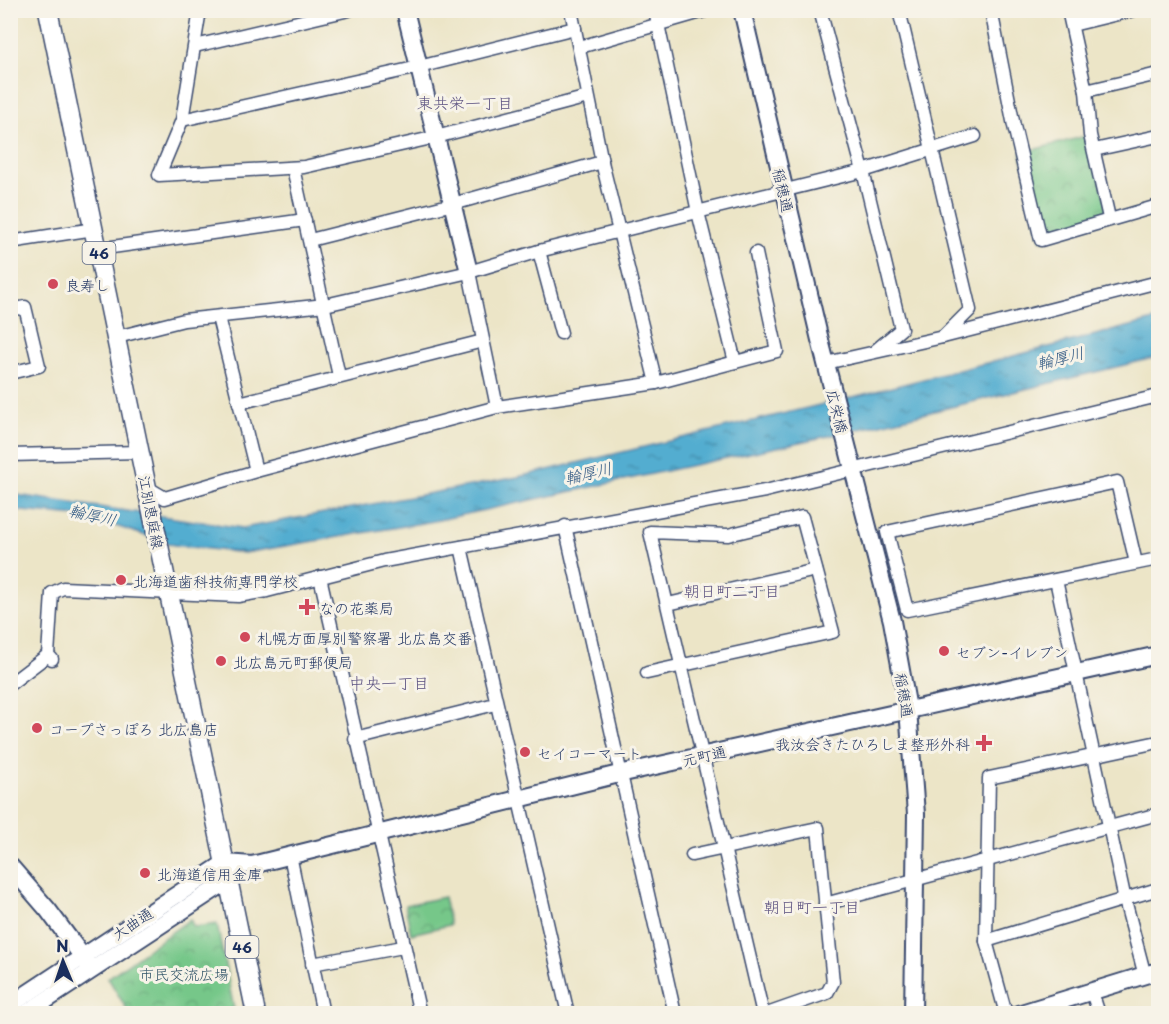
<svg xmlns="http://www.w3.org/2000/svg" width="1169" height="1024" viewBox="0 0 1169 1024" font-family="'Playpen Sans','Klee One',sans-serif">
  <defs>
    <pattern id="park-crowns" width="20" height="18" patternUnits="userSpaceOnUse" patternTransform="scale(1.5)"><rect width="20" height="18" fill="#76c789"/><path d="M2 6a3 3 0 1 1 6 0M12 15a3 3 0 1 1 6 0" fill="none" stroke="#60a273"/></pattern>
    <pattern id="water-ripples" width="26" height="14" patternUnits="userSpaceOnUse" patternTransform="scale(1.5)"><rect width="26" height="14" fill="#53add0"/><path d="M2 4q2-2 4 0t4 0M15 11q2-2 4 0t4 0" fill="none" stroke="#448dac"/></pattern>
  </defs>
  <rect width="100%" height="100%" fill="#f7f3e8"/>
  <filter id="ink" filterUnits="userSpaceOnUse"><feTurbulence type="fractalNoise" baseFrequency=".0167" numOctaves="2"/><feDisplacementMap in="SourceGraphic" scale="12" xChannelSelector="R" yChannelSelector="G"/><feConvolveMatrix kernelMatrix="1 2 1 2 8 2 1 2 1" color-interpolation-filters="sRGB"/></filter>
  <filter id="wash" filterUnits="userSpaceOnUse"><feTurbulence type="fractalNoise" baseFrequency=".008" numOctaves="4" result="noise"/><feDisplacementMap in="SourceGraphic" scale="24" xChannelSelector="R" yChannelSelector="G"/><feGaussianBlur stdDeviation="1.35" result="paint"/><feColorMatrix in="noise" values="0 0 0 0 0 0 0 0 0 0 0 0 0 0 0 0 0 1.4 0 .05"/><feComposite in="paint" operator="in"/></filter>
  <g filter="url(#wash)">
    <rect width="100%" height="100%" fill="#ece5c7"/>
    <g fill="url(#park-crowns)" stroke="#487b74" stroke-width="1.5">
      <polygon points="1090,135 1109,218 1041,240 1021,153"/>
      <polygon points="444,897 450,925 411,934 405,905"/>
      <polygon points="190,919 194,927 217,924 234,1009 216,1014 129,1013 108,978"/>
    </g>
    <polygon fill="url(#water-ripples)" stroke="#376e97" stroke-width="1.5" points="1158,319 1158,357 856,430 434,521 244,553 174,545 88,517 11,510 11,494 243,528 518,477 849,398"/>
  </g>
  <g filter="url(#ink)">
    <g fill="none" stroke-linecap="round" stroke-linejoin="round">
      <g stroke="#3a4a6e" stroke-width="15">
        <g id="street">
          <polyline points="200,10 182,120 159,175 304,167 436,137 588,97"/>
          <polyline points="571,10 602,162 656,383"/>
          <polyline points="655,10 698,212 735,362"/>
          <polyline points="820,10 863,171 901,329 875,351"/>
          <polyline points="899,10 970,310 943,337"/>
          <polyline points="991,10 1014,126 1041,240 1158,206"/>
          <polyline points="1068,10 1086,91 1090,135 1109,218"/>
          <polyline points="1072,25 1134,10"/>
          <polyline points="195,46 349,10"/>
          <polyline points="580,47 708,10"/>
          <polyline points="1086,91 1158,74"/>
          <polyline points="182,120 419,67 575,28"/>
          <polyline points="1094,150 1158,136"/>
          <polyline points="293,168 339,376"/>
          <polyline points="310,240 453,204 602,162"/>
          <polyline points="10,242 94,229"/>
          <polyline points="98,249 305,220"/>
          <polyline points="539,251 561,333"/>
          <polyline points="469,272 497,407"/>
          <polyline points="10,310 25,307 39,366 10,373"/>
          <polyline points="218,317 256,471"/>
          <polyline points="117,337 184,320 325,305 469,272 539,251 863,171 975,136"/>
          <polyline points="826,363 943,337 1158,282"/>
          <polyline points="239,403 483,341"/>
          <polyline points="10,455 140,452"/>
          <polyline points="148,488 165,498 256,471 497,407 656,383 777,351 756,253"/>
          <polyline points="565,526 675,1014"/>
          <polyline points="461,547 568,1014"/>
          <polyline points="1136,563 1117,482 887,532 907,610 1158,559"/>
          <polyline points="320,577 420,1014"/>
          <polyline points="1056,580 1125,900 1145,976"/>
          <polyline points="668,604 816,570"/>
          <polyline points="52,659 48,655 52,593 63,588 238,596 267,591 384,561 765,491 1158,396"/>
          <polyline points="647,673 833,632 802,517 728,535 650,532 763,1014"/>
          <polyline points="10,684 48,655"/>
          <polyline points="355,739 495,704"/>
          <polyline points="290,855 323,1014"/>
          <polyline points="692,855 818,828 833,982 827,993 767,1014"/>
          <polyline points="825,904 1158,814"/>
          <polyline points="986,941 1158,889"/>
          <polyline points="312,964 403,947"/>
          <polyline points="1092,992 1099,1014"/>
          <polyline points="1006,1014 986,941 989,778 1158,742"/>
        </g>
      </g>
      <g stroke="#3a4a6e" stroke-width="20">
        <g id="secondary">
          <polyline points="405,10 469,272"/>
          <polyline points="742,10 820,340 892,621 908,709 916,814 913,1014"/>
          <polyline points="10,866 48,910 88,964"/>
          <polyline points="10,1005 225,863 252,865 619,774 1158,655"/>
          <polyline points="25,1014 238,874"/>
          <polyline points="1018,1014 1158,971"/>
        </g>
      </g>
      <g stroke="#3a4a6e" stroke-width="21">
        <polyline id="primary" points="48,10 256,1014"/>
      </g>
      <use href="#street" stroke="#fff" stroke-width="12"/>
      <use href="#secondary" stroke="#fff" stroke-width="16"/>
      <use href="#primary" stroke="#fff" stroke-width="18"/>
    </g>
  </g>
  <g fill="#d1495b" stroke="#f7f3e8" stroke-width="2">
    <circle cx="53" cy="284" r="6"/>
    <circle cx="121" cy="580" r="6"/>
    <path d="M304 598h6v6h6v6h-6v6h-6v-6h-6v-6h6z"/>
    <circle cx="245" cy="637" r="6"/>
    <circle cx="944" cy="651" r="6"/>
    <circle cx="221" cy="661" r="6"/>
    <circle cx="37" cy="728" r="6"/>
    <path d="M981 734h6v6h6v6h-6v6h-6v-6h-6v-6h6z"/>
    <circle cx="525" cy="752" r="6"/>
    <circle cx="145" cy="873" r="6"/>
  </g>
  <g text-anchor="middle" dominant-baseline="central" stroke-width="6" stroke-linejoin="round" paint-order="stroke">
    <g fill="#f7f3e8" stroke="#5d6a87" stroke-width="1.5">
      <rect x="82.5" y="242" width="33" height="22" rx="4.5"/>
      <rect x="225.5" y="936" width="33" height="22" rx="4.5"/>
    </g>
    <g font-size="14" font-weight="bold" fill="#1b2f5e">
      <text x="99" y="253">46</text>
      <text x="242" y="947">46</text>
    </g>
    <g font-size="15" fill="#1b2f5e" stroke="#f7f3e8">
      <text transform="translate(784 190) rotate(77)">稲穂通</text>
      <text transform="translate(838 411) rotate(76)">広栄橋</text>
      <text transform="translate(152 512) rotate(79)">江別恵庭線</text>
      <text transform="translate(905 695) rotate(81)">稲穂通</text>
      <text transform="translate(704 755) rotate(-13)">元町通</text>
      <text transform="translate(132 923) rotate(-33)">大曲通</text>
    </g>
    <g font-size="15" fill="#1b2f5e" stroke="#f7f3e8" text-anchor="start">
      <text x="65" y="284">良寿し</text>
      <text x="133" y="580">北海道歯科技術専門学校</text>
      <text x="319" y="607">なの花薬局</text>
      <text x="257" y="637">札幌方面厚別警察署 北広島交番</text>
      <text x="956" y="651">セブン-イレブン</text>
      <text x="233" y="661">北広島元町郵便局</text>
      <text x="49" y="728">コープさっぽろ 北広島店</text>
      <text x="970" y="743" text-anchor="end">我汝会きたひろしま整形外科</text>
      <text x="537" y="752">セイコーマート</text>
      <text x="157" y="873">北海道信用金庫</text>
    </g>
    <g font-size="15" fill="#325569" stroke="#f7f3e8">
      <text x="184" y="973">市民交流広場</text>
    </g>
    <g font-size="16" fill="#5c5281" stroke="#f7f3e8">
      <text x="465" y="102">東共栄一丁目</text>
      <text x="732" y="590">朝日町二丁目</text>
      <text x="389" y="682">中央一丁目</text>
      <text x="812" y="906">朝日町一丁目</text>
    </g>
    <g font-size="16" font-style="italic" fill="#2c5580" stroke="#f7f3e8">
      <text transform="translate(1060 357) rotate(-14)">輪厚川</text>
      <text transform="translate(588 472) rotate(-13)">輪厚川</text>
      <text transform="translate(93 514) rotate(13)">輪厚川</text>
    </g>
  </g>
  <rect width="1169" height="1024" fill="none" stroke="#f7f3e8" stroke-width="36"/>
  <g transform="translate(63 961) rotate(358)" stroke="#f7f3e8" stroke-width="4.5" paint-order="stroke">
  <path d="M0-4.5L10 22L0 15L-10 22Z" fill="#1b2f5e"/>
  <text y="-9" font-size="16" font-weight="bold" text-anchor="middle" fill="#1b2f5e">N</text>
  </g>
</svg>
